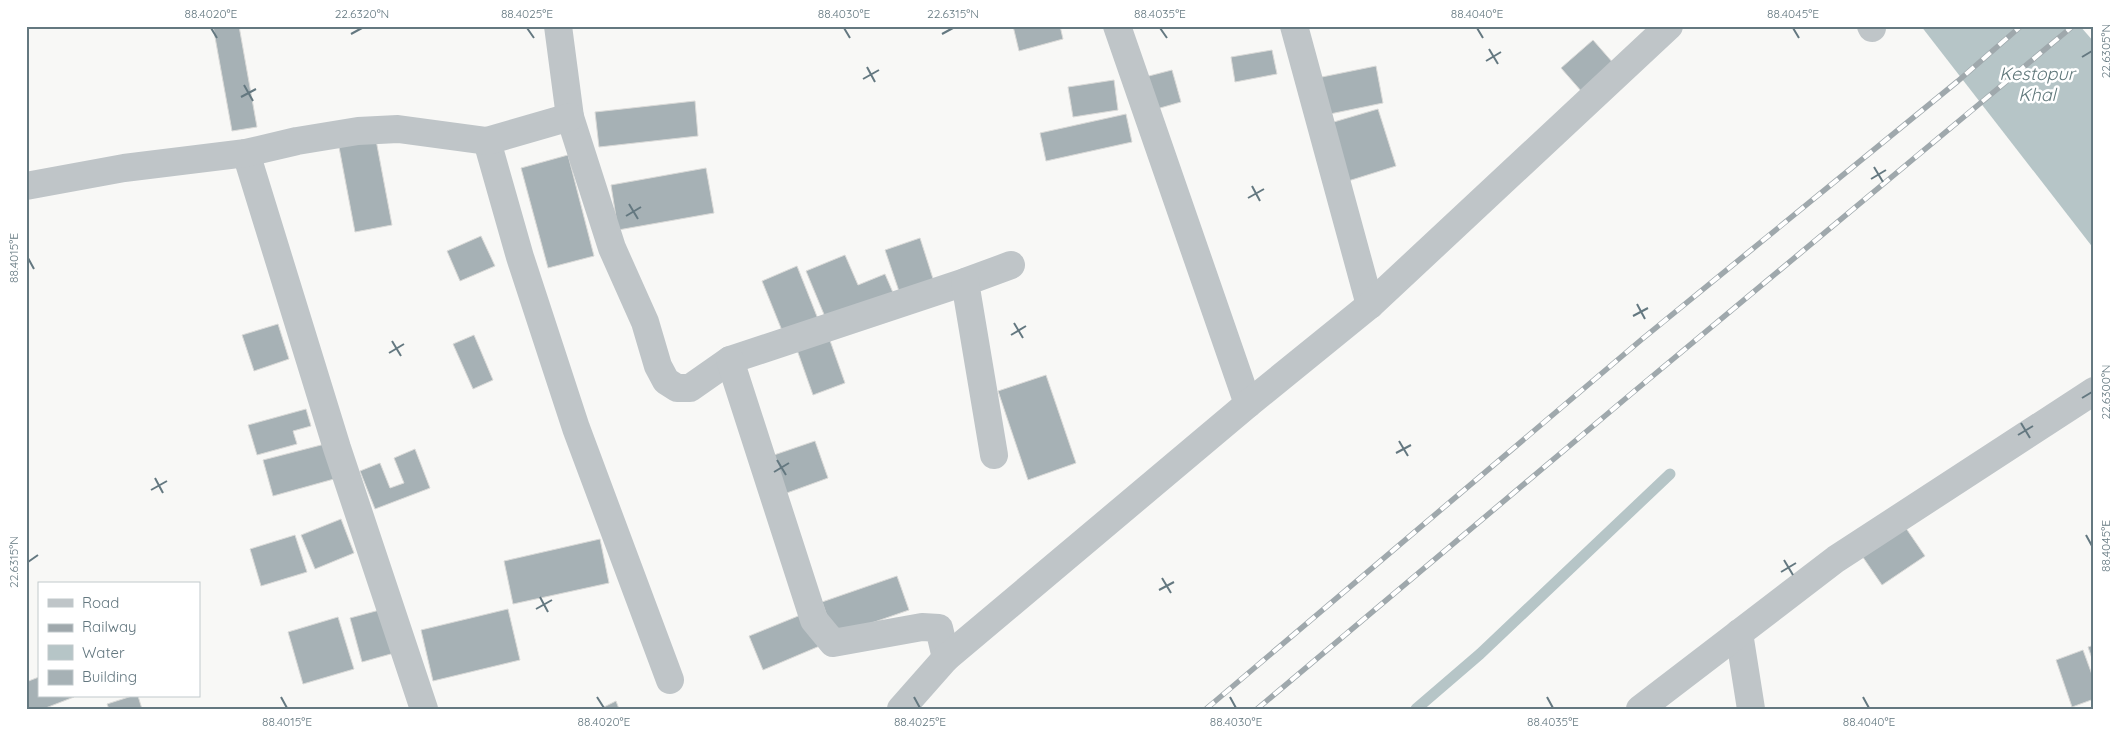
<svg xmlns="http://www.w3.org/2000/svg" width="2120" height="735" viewBox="0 0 2120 735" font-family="Quicksand,sans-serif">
  <rect width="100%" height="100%" fill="#f8f8f6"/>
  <polygon fill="#b6c5c7" points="1921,26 2080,26 2094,42 2094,249"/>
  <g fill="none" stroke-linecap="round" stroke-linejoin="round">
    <polyline stroke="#b6c5c7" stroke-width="11" points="1416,709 1480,654 1670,474"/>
  </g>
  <g fill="#a6b1b5" stroke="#dadad8">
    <polygon points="213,26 239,26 257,127 232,131"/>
    <polygon points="1013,26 1060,26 1063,39 1019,51"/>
    <polygon points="1593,40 1614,64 1582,92 1561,68"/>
    <polygon points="1272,50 1277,74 1235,82 1231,57"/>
    <polygon points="1376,66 1383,103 1325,115 1317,78"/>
    <polygon points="1172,70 1181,102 1153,110 1145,77"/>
    <polygon points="1114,80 1118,110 1073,117 1068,87"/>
    <polygon points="695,101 698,136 599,147 595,112"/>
    <polygon points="1378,109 1396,166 1345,182 1327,124"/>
    <polygon points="1126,114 1132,142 1046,161 1040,133"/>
    <polygon points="376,140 392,225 355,232 339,147"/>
    <polygon points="568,155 594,256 548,268 521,168"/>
    <polygon points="706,168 714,213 618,230 611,185"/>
    <polygon points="481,236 495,266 460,281 447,251"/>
    <polygon points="920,238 935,285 901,297 885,250"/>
    <polygon points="845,255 858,285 885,274 894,295 828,324 806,271"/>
    <polygon points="797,266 820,324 785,338 762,281"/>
    <polygon points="278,324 289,359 254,371 242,335"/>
    <polygon points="474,335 493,380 473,389 453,344"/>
    <polygon points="828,335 845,383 813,395 796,347"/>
    <polygon points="1046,375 1076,463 1028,480 998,391"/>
    <polygon points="306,409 311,426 293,431 297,444 257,455 248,425"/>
    <polygon points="815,441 828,478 784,494 771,456"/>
    <polygon points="325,444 334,479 273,496 263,460"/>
    <polygon points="415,449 430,488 375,509 360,471 380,463 390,488 404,483 394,458"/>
    <polygon points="341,519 354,553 315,569 301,535"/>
    <polygon points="1901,521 1925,556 1882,585 1858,550"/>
    <polygon points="295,535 307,572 261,586 250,549"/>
    <polygon points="600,539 609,583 513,604 504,561"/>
    <polygon points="897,576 909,610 834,636 822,602"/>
    <polygon points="387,608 398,652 362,662 350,618"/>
    <polygon points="508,609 520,660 433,681 421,630"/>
    <polygon points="808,612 822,645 763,670 749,636"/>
    <polygon points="338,617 354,669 303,684 288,632"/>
    <polygon points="2094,645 2094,664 2088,647"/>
    <polygon points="2083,650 2094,680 2094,699 2072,707 2056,660"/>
    <polygon points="39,677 39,696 74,697 43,709 26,709 26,682"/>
    <polygon points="132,696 138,696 142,709 109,709 107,704"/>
    <polygon points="616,701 619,709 600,709"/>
  </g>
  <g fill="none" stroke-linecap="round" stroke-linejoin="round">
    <g stroke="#bfc5c8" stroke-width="28">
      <polyline points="558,26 570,117 612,248 645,322 658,366 666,381 677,388 690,388 730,360 965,282 1011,265"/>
      <polyline points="1117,26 1248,404"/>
      <polyline points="1294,26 1370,305"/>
      <polyline points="1871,26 1872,28"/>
      <polyline points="487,141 520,257 576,428 670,680"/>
      <polyline points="246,153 337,448 424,709"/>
      <polyline points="26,186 124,168 246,153 297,141 358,131 398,129 487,141 570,117"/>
      <polyline points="965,282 994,455"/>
      <polyline points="730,360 814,620 833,643 922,627 939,628 946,658"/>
      <polyline points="1739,633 1751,709"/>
      <polyline points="901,709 946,658 1248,404 1370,305 1669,26"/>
      <polyline points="1640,709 1836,559 2094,391"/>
    </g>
    <g stroke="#9fa8ac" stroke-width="5.5">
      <g id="rail">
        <polyline points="1206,709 1641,340 1958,81 2021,26"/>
        <polyline points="1257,709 1631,394 2073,26"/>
      </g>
    </g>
    <use href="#rail" stroke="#fff" stroke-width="4" stroke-dasharray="11" stroke-linecap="butt"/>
  </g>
  <path fill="none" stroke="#647880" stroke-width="2" d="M211,28L217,38M527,28L534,38M844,28L850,38M1160,28L1167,38M1477,28L1483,38M1793,28L1799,38M351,34L362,28M942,34L953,28M1489,49L1498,64M2082,57L2092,51M1486,61L1501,52M867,67L875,82M863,79L879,70M244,85L253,101M241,97L256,89M1874,167L1883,182M1871,179L1886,170M1252,186L1260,201M1248,198L1264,189M629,204L638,219M626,216L641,207M28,258L34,269M1637,304L1645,319M1633,316L1648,308M1014,323L1023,338M1011,335L1026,326M392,341L401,356M389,353L404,344M2082,398L2092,392M2021,423L2030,438M2018,435L2033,426M1399,441L1408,456M1396,453L1411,445M777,460L786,475M774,472L789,463M155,478L163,493M151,490L167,481M2086,535L2092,546M1784,560L1793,575M28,562L38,555M1781,572L1796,563M1162,578L1171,593M1159,590L1174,582M540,597L548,612M536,609L552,600M281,697L287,708M597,697L604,708M914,697L920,708M1230,697L1236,708M1547,697L1553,708M1863,697L1869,708"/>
  <g text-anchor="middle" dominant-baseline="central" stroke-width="5" stroke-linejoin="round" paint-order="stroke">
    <g font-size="18" font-style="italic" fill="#5f777a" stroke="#fff">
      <text x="2037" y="73">Kestopur<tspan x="2037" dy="21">Khal</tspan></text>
    </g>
  </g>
  <rect width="2120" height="735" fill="none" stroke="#ffffff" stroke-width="55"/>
  <rect x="38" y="582" width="162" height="115" fill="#ffffff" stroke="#c1c9cc"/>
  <rect x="48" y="599" width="25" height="8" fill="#bfc5c8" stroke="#c1c9cc"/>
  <text x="82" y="608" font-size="15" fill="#647880">Road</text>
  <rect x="48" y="624" width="25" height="8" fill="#9fa8ac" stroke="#c1c9cc"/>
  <text x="82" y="632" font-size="15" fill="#647880">Railway</text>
  <rect x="48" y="645" width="25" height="15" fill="#b6c5c7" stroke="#c1c9cc"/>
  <text x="82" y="658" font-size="15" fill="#647880">Water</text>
  <rect x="48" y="670" width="25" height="15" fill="#a6b1b5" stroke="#c1c9cc"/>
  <text x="82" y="682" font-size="15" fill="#647880">Building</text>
  <rect x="28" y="28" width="2064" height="680" fill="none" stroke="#647880" stroke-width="2"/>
  <g font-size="12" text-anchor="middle" fill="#647880">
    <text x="211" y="18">88.4020°E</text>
    <text x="362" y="18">22.6320°N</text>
    <text x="527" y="18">88.4025°E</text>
    <text x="844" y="18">88.4030°E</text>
    <text x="953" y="18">22.6315°N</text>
    <text x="1160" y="18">88.4035°E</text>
    <text x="1477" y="18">88.4040°E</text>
    <text x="1793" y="18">88.4045°E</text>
    <text transform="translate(2106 51) rotate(-90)" y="4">22.6305°N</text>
    <text transform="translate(14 258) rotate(-90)" y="4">88.4015°E</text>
    <text transform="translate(2106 392) rotate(-90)" y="4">22.6300°N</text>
    <text transform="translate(2106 546) rotate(-90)" y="4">88.4045°E</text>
    <text transform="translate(14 562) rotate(-90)" y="4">22.6315°N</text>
    <text x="287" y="726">88.4015°E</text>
    <text x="604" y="726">88.4020°E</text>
    <text x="920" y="726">88.4025°E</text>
    <text x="1236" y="726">88.4030°E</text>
    <text x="1553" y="726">88.4035°E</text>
    <text x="1869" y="726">88.4040°E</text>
  </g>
</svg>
